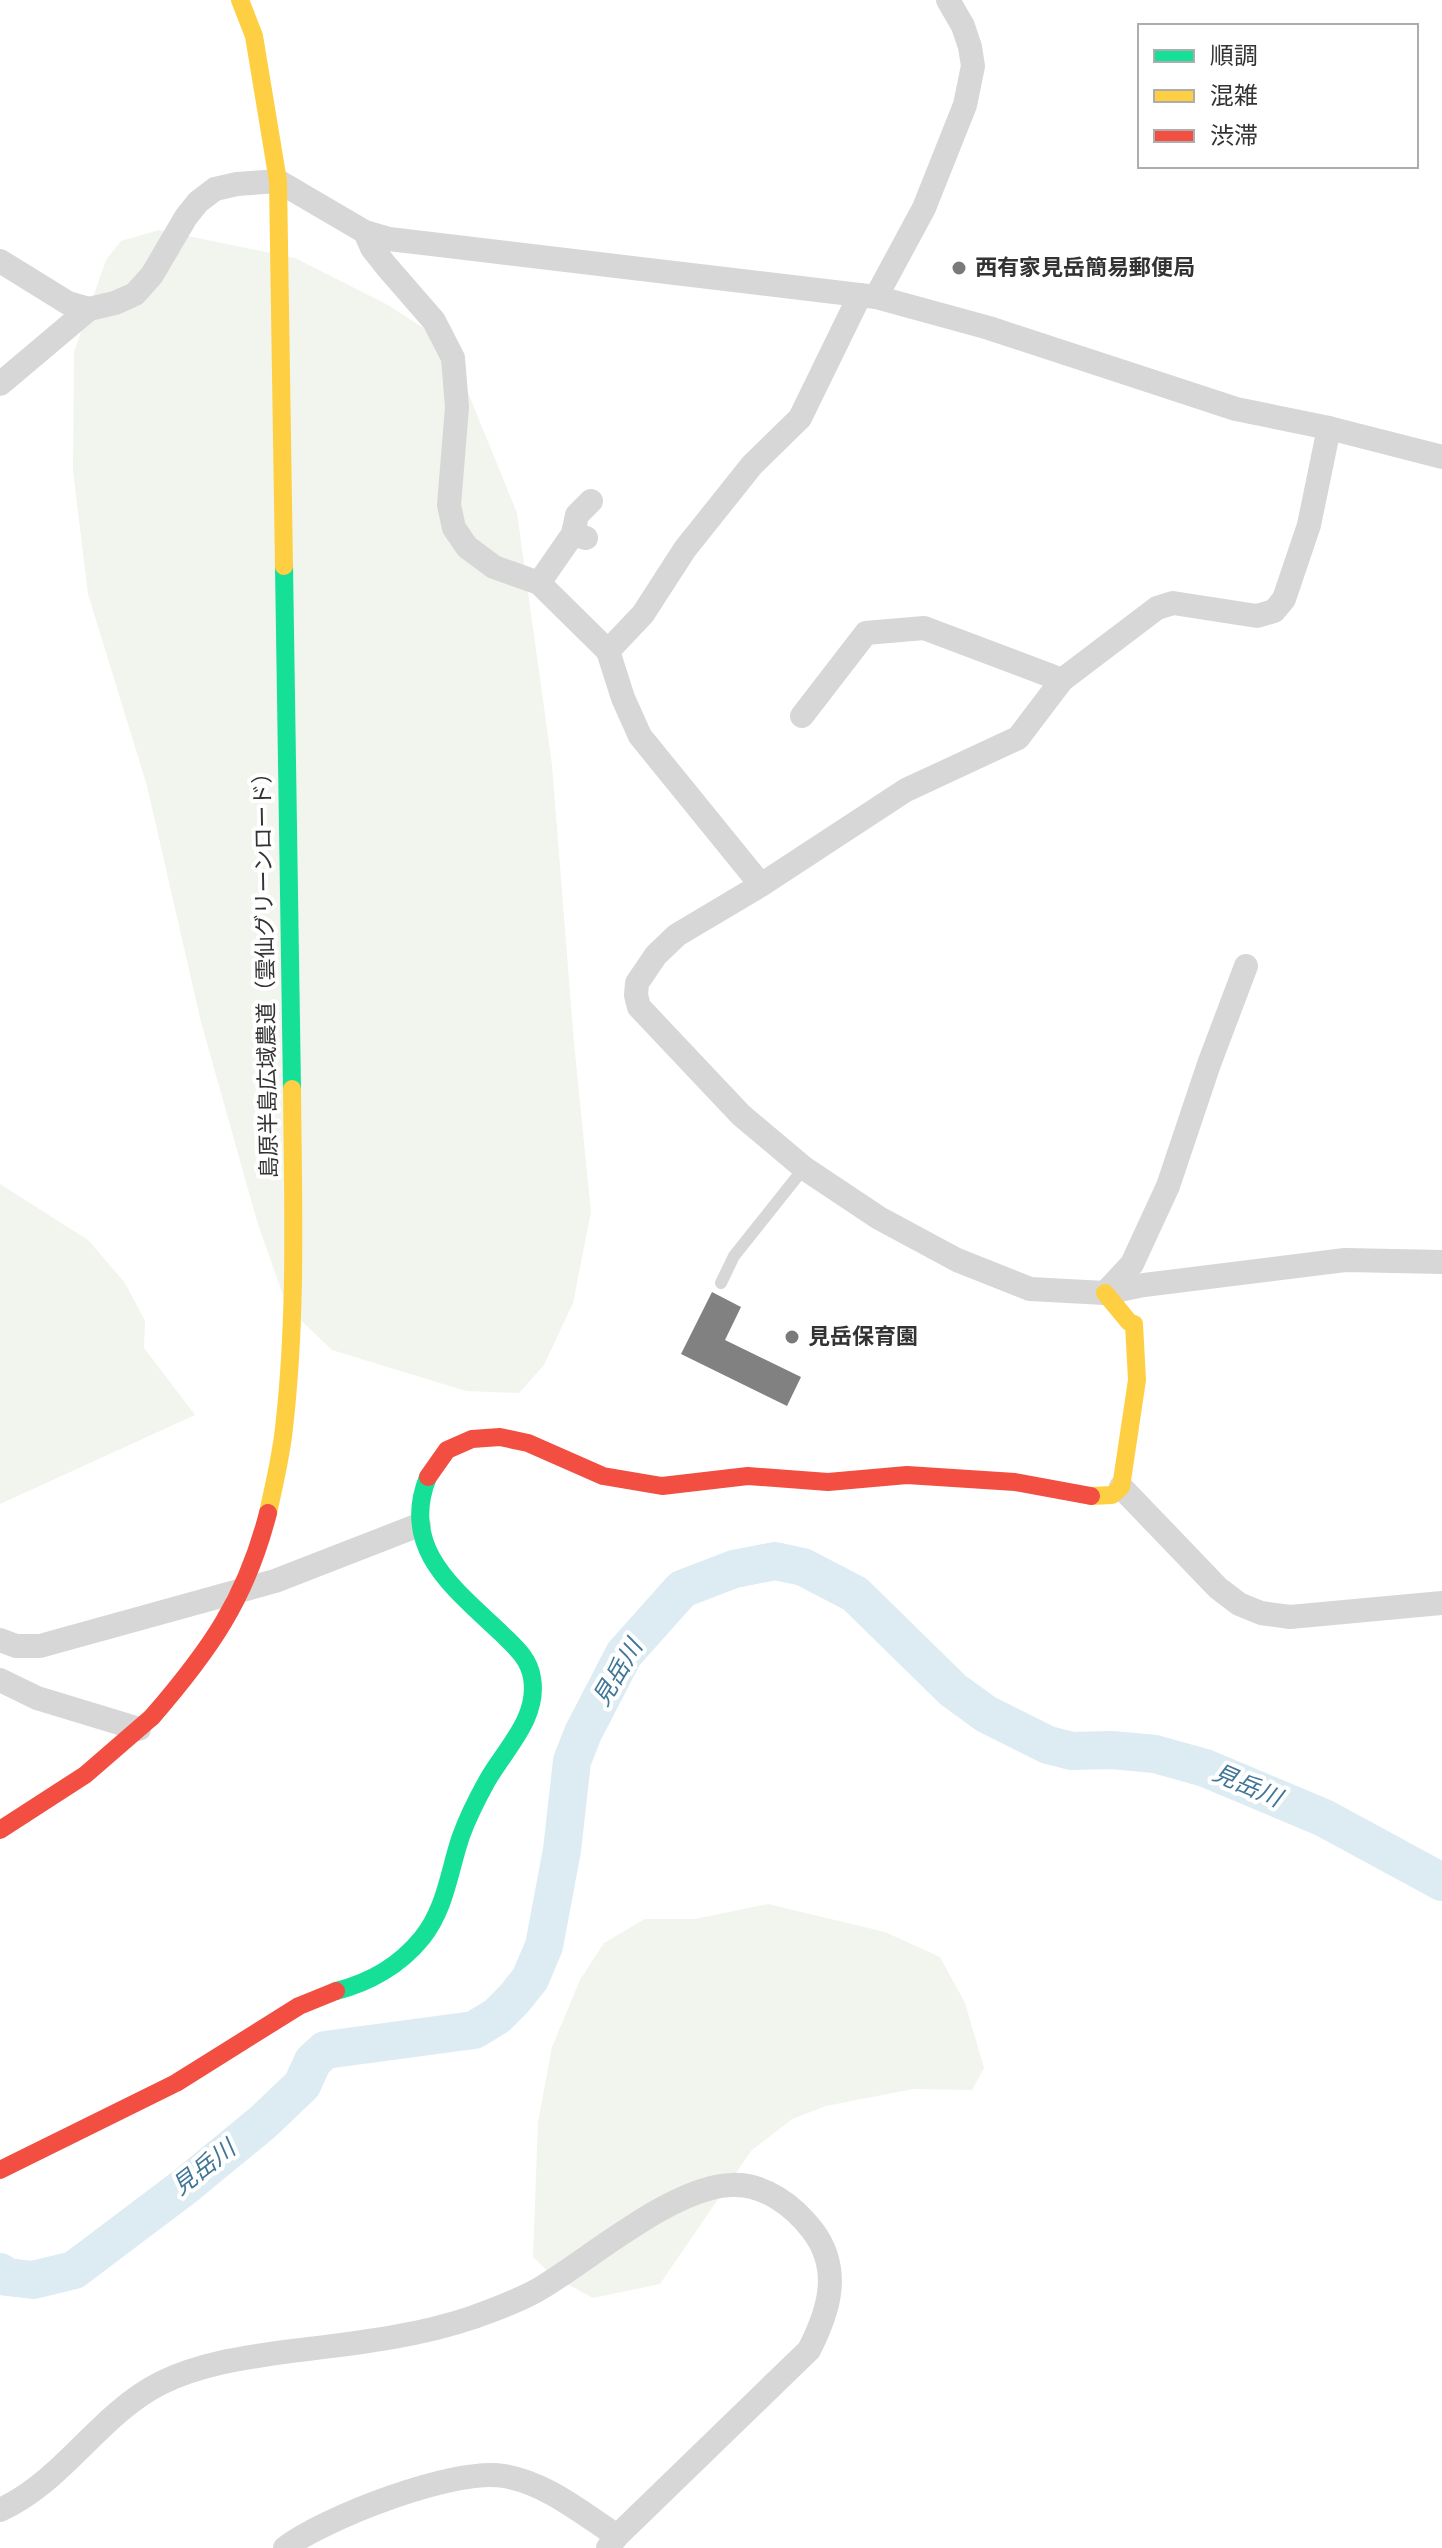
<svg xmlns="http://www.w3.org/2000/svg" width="1442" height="2548" viewBox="0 0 1442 2548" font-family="'Varela Round','Noto Sans JP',sans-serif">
  <rect width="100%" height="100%" fill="#fff"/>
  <g fill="#f1f5ed">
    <polygon points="159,230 295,258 388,305 428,331 462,378 517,513 552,765 574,1043 591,1212 573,1303 544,1365 519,1393 466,1391 332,1350 287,1307 257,1221 201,1022 147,786 88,594 73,471 74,352 106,260 121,241"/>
    <polygon points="0,1184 88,1240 125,1283 145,1321 144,1348 195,1415 0,1504"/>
    <polygon points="768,1904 885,1932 940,1957 965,2003 984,2068 972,2090 913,2089 826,2106 792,2119 751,2151 660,2284 593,2298 554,2277 533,2257 538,2122 552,2047 580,1980 604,1943 645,1919 695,1919"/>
  </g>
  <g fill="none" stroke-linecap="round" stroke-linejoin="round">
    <polyline stroke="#ddebf3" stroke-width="38" points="0,2272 7,2277 33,2280 74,2270 184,2187 262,2123 302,2085 313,2061 325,2050 474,2030 497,2016 514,1999 530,1979 544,1946 562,1850 572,1761 583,1733 624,1654 682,1589 734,1569 775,1561 803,1567 855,1594 953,1690 986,1714 1048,1745 1072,1751 1112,1750 1155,1754 1205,1768 1324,1818 1442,1882"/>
  </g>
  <polygon fill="#818181" points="712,1292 741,1307 725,1340 801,1377 787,1406 681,1354"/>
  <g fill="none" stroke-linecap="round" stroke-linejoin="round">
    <polyline stroke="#d7d7d7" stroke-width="12" points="721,1283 734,1256 804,1168"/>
    <g stroke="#d7d7d7" stroke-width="24">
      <polyline points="365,232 372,248 387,267 434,321 453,358 457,407 449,505 454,528 467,547 494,567 539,583 608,651"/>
      <polyline points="0,261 68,303 89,309"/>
      <polyline points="876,297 924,208 965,105 973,66 970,47 963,26 948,0"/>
      <polyline points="0,384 89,309 115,303 135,294 152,275 186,217 198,202 215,189 237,184 278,181 365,232 389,239 876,297 989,328 1236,409 1329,428 1442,457"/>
      <polyline points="1329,428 1309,525 1284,599 1274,611 1257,616 1173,603 1157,608 1062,680 1018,738 906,790 761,885 677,935 656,955 637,983 636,995 639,1007 741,1115 804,1168 879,1218 957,1260 1030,1289 1105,1293 1144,1285 1345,1260 1442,1262"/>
      <polyline points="573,534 577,515 591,501"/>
      <polyline points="539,583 573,534 586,538"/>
      <polyline points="802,716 866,633 924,628 1062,680"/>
      <polyline points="761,885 640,736 623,698 608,651 643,614 685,549 752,465 800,418 860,295"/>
      <polyline points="1105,1293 1132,1264 1168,1186 1209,1064 1246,966"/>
      <polyline points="1121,1487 1218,1588 1239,1604 1261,1613 1290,1617 1442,1603"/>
      <polyline points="0,1640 16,1646 40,1646 275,1581 419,1525"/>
      <polyline points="0,1680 37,1698 139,1729"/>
      <path d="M0,2510C64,2481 99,2414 161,2383C199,2364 242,2358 284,2352C347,2344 413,2338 474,2317C496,2309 521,2300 541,2288C591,2258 673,2187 731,2185C764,2183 794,2206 813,2231C842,2270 829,2311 809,2350L617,2536L608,2548"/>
      <path d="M285,2548C324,2518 455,2467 504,2476C546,2483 582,2513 617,2536"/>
    </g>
    <g stroke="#16e098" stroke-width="18">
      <polyline points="284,566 292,1089"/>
      <path d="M336,1991C369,1983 400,1965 422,1938C446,1908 449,1871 461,1836C468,1817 477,1799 487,1781C505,1749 539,1718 532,1678C529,1658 515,1647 502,1634C455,1589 399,1549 428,1477"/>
    </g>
    <g stroke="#ffcf43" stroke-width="18">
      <polyline points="240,0 254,36 278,181 284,566"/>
      <polyline points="1091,1496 1112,1495 1121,1487 1137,1380 1134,1324 1129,1322 1105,1293"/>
      <path d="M268,1513C274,1485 281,1457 284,1428C297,1315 293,1202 292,1089"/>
    </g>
    <g stroke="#f24e42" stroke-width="18">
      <polyline points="428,1477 447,1450 472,1439 500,1437 528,1443 603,1476 662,1486 748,1476 828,1482 907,1475 1015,1482 1091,1496"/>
      <polyline points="0,1830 85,1775 152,1717"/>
      <polyline points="0,2170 176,2083 299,2006 336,1991"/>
    </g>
    <path stroke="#f24e42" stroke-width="18" d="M152,1717C210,1650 246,1599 268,1513"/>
  </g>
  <g fill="#7a7a7a" stroke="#fff" stroke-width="3">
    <circle cx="959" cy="268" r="8"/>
    <circle cx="792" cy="1337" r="8"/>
  </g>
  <g text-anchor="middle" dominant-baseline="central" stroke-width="8" stroke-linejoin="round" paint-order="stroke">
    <g font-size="22" font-weight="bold" fill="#333" stroke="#fff" text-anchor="start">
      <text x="975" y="268">西有家見岳簡易郵便局</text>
      <text x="808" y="1337">見岳保育園</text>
    </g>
    <g font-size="22" fill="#333" stroke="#fff">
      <text transform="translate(266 970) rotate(-91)">島原半島広域農道（雲仙グリーンロード）</text>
    </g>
    <g font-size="24" font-style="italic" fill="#3f7597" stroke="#fff">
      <text transform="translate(618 1673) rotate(-59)">見岳川</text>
      <text transform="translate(1247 1786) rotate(23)">見岳川</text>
      <text transform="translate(204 2168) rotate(-38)">見岳川</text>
    </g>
  </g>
  <rect x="1138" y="24" width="280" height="144" fill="#ffffff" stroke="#adadad" stroke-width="2"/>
  <rect x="1154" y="50" width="40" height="12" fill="#16e098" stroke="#adadad" stroke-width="2"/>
  <text x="1210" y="64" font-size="24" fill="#333333">順調</text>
  <rect x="1154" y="90" width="40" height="12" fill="#ffcf43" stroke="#adadad" stroke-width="2"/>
  <text x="1210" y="104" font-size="24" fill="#333333">混雑</text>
  <rect x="1154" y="130" width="40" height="12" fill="#f24e42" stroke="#adadad" stroke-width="2"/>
  <text x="1210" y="144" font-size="24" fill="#333333">渋滞</text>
</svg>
